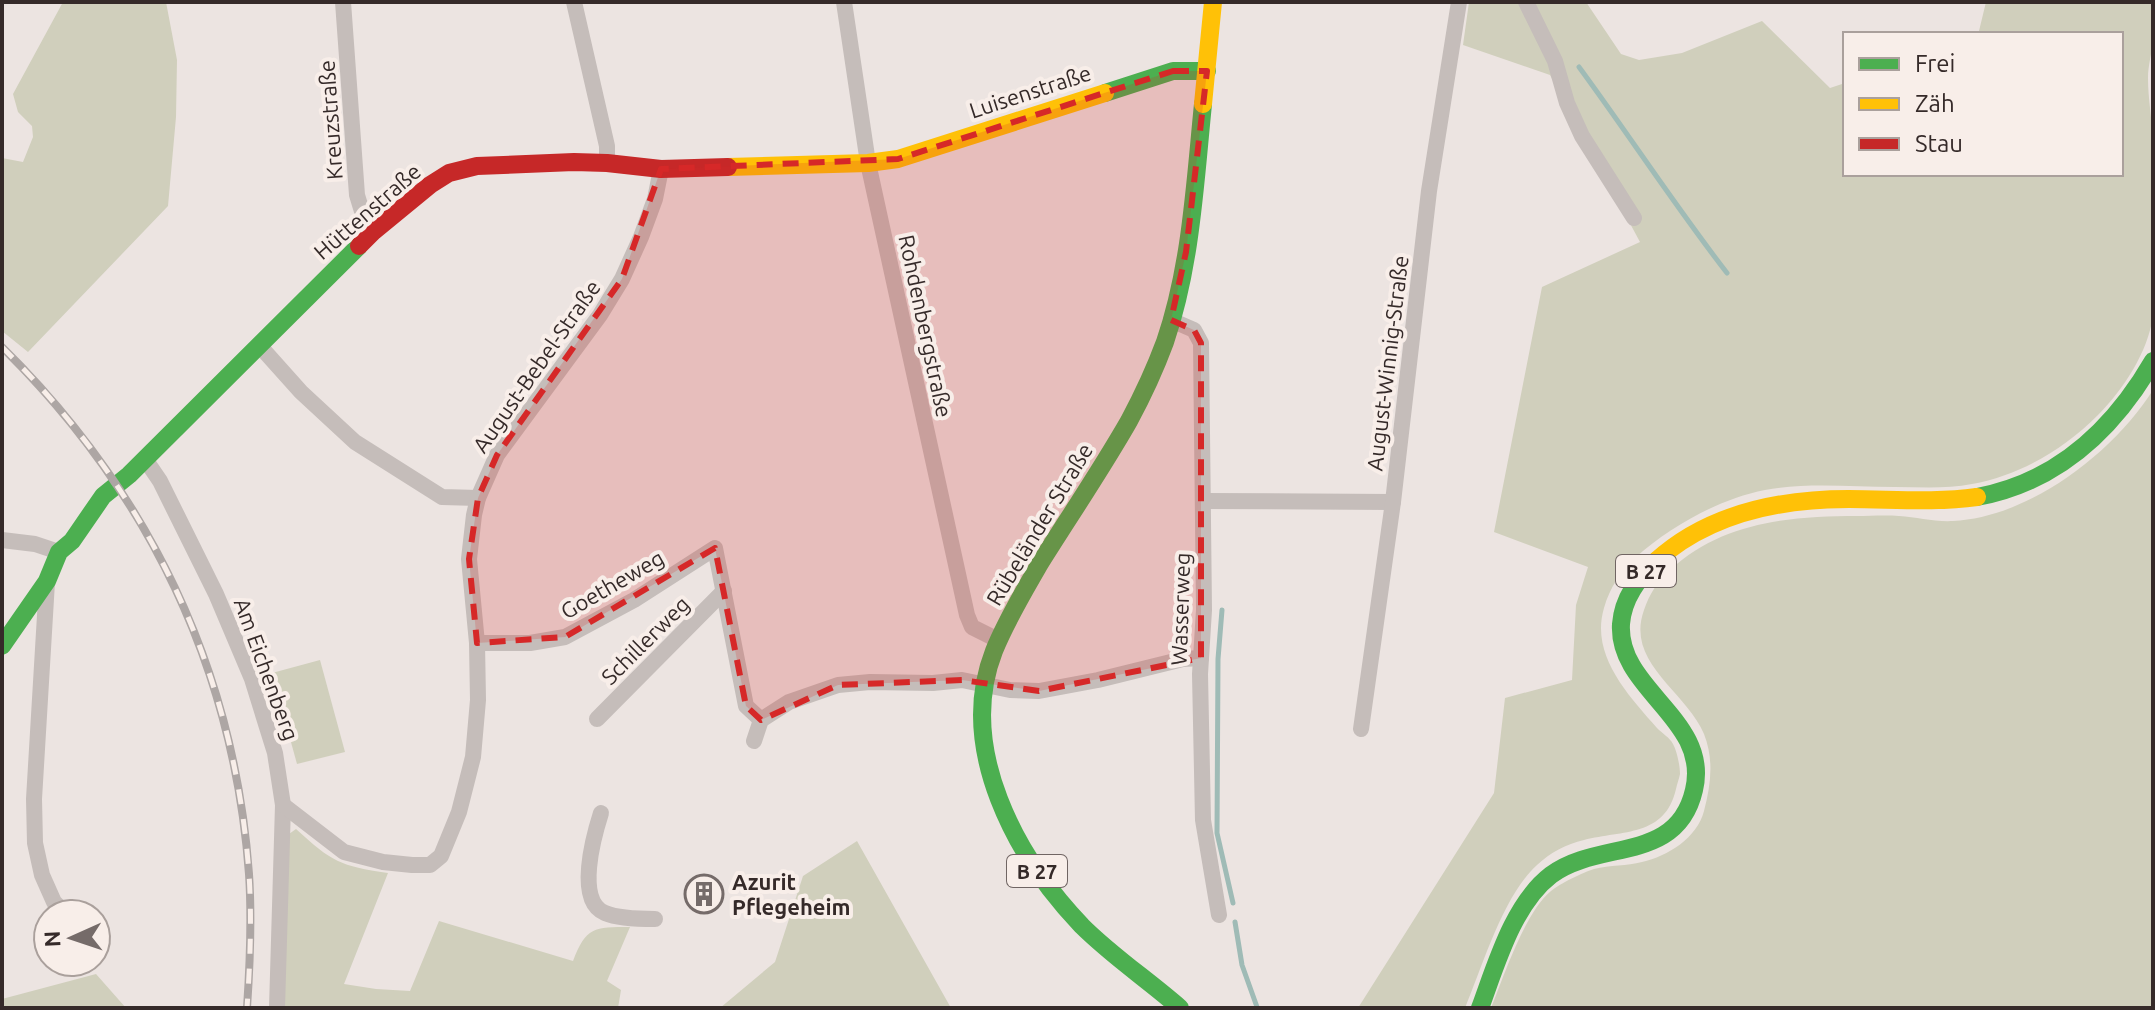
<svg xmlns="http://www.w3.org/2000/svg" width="2155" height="1010" viewBox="0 0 2155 1010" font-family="Ubuntu,sans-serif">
  <rect width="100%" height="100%" fill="#ece4e1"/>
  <g fill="#d0cfbc">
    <polygon points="63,2 166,2 177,60 176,117 168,206 28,352 2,331 2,158 23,162 33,137 32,126 18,112 13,94"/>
    <path d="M1469,2H1586L1621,54L1639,60L1682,53L1762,21L1830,88L1845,83V174H2121V34H1973L1979,31L1986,2H2153C2153,15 2154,28 2153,40C2152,53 2148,65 2148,78C2148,99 2152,119 2153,140C2155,180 2153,222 2153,262C2153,280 2155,299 2153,316C2148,352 2123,390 2098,415C2063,450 2020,475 1972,484C1947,489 1920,487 1895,487C1851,487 1809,482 1765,490C1719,499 1671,526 1636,557C1621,571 1610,587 1604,608C1590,655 1628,695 1657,728C1662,733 1670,738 1673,744C1677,751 1680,766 1680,774C1679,779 1677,784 1676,789C1665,837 1623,830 1584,840C1566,844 1550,853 1537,865C1503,896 1483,965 1465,1008H1358L1494,793L1505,698L1572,680L1576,605L1588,567L1494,532L1542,287L1640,242L1550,75L1463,45Z"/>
    <path d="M2153,390V1008H1491C1504,976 1525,912 1551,891C1559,884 1584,872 1594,869C1610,865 1627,866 1642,862C1668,856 1697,838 1704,811C1711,785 1714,759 1704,734C1686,691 1625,663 1644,610C1649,595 1658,580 1670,570C1722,522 1790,516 1857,516C1870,516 1885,515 1899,516C1917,517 1934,522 1953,521C2030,517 2113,453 2153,390Z"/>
    <polygon points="320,660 345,752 297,764 272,673"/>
    <path d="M296,829C332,862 340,866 388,873L344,984L376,989L410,991L439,921L573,961C586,927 594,927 630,927L607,981L621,990L618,1008H284L289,834Z"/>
    <polygon points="857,841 951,1008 720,1008 775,962 803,876"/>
    <polygon points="96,974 126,1008 2,1008 2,999"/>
  </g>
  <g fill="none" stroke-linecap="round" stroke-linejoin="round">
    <g stroke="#9fbbb6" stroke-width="5">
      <path d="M1579,67C1629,135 1675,206 1727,273"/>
      <polyline points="1222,610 1218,659 1217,833 1233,903"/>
      <polyline points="1235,922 1242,965 1257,1007"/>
    </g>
    <g stroke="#c5bdba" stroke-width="16">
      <polyline points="343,2 357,195 364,218 374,231"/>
      <polyline points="574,2 607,146 607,163"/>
      <polyline points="844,2 868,163 967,615 972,627 998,640"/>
      <polyline points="1526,2 1555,61 1567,103 1582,136 1634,218"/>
      <polyline points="1171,320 1194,330 1201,343 1204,610 1200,674 1203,820 1219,915"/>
      <polyline points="259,345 301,392 355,442 442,497 478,498"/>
      <polyline points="145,459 160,481 216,594 252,679 275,753 283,805 277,1008"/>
      <polyline points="1203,501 1393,502"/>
      <polyline points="2,540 35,544 59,552"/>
      <polyline points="47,582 34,799 35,843 42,875 54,902 66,914"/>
      <polyline points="477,643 530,643 565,637 634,600 715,548 746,706 761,720"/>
      <polyline points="597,719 724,591"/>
      <polyline points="1361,729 1393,502 1429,191 1459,2"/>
      <polyline points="754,741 761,720 789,702 838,685 870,682 933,683 962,680 1010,690 1039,691 1098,680 1183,659 1201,658"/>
      <polyline points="283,805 344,852 383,862 412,865 430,865 441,856 459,812 473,757 478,700 477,643 469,559 474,515 478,498 497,455 600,315 622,279 641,237 655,199 661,169"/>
      <path d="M601,813C594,835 575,901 605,913C617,918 641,919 655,919"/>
    </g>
    <g stroke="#4caf50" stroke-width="18">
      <polyline points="1105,93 1173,71 1207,71"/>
      <path d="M1977,497C2058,482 2113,430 2153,361"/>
      <polyline points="2,646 47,581 59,552 72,541 103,496 129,475 359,246"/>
      <path d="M1180,1008C1148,980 1112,956 1082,926C1016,857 956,748 994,651C1006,621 1023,593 1039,565C1069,517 1101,470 1129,421C1143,395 1155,369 1165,342C1191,266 1195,183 1203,104"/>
      <path d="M1480,1008C1496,965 1513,904 1551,875C1600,839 1677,864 1694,790C1711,719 1617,690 1621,624C1623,598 1638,579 1656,561"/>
    </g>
    <g stroke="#ffc107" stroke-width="18">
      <polyline points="1203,104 1213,2"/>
      <polyline points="728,167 868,163 898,159 1105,93"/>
      <path d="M1656,561C1708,514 1780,499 1849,499C1892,499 1934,503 1977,497"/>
    </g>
    <polyline stroke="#c62828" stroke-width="18" points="359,246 374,231 430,185 449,173 477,166 574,162 607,163 661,169 728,167"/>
    <g stroke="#ada6a4" stroke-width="8">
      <path id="rail" d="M2,347C148,491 234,668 249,874C252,919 250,964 247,1008"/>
    </g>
    <use href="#rail" stroke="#f8eee9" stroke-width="5" stroke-dasharray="15" stroke-linecap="butt"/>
  </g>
  <path fill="#d62828" fill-opacity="0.2" stroke="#d62828" stroke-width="6" stroke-dasharray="16 10" stroke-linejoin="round" d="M1173,71H1207L1186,252L1171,320L1194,330L1201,343V658L1039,691L962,680L838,685L761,720L746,706L715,548L565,637L477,643L469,559L478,498L497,455L622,279L661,169L898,159Z"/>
  <defs>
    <g id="building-ring" transform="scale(2)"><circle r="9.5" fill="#f8eee9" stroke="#756b69" stroke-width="1.5"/><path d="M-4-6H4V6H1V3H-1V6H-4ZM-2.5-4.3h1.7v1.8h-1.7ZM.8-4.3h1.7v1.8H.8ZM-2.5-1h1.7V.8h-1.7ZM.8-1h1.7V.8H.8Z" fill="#756b69"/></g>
  </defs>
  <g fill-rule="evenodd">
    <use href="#building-ring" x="704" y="894"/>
  </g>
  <g text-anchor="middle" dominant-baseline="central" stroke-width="8" stroke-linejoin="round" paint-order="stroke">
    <g fill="#f8eee9" stroke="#706563" stroke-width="2">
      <rect x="1616" y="555" width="60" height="32" rx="6"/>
      <rect x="1007" y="855" width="60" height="32" rx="6"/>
    </g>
    <g font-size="20" font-weight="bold" fill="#352a29">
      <text x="1646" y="571">B 27</text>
      <text x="1037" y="871">B 27</text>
    </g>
    <g font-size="22" fill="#352a29" stroke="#f8eee9">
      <text transform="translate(1030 91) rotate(-18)">Luisenstraße</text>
      <text transform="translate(330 120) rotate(-94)">Kreuzstraße</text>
      <text transform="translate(367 211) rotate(-41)">Hüttenstraße</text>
      <text transform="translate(926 326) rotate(78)">Rohdenbergstraße</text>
      <text transform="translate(1387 363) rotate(-83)">August-Winnig-Straße</text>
      <text transform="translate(536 366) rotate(-55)">August-Bebel-Straße</text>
      <text transform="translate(1039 524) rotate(-59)">Rübeländer Straße</text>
      <text transform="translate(612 584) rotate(-30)">Goetheweg</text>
      <text transform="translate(1180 609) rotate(-88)">Wasserweg</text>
      <text transform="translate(645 640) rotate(-45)">Schillerweg</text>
      <text transform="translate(267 669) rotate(70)">Am Eichenberg</text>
    </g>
    <g font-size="22" font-weight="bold" fill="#352a29" stroke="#f8eee9" text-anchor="start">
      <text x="732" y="881">Azurit<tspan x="732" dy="25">Pflegeheim</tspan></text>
    </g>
  </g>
  <rect width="2155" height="1010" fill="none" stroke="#352a29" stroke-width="8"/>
  <rect x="1843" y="32" width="280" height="144" fill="#f8eee9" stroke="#aaa09c" stroke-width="2"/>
  <rect x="1859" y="58" width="40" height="12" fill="#4caf50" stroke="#aaa09c" stroke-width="2"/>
  <text x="1915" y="72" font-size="24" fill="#352a29">Frei</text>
  <rect x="1859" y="98" width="40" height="12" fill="#ffc107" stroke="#aaa09c" stroke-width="2"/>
  <text x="1915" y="112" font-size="24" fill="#352a29">Zäh</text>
  <rect x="1859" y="138" width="40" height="12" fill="#c62828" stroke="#aaa09c" stroke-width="2"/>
  <text x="1915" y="152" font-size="24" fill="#352a29">Stau</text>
  <g transform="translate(72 938) rotate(267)"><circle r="38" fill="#f8eee9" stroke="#aaa09c" stroke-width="2"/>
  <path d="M0-6L14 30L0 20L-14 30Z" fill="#756b69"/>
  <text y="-12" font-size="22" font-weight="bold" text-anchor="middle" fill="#352a29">N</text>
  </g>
</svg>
